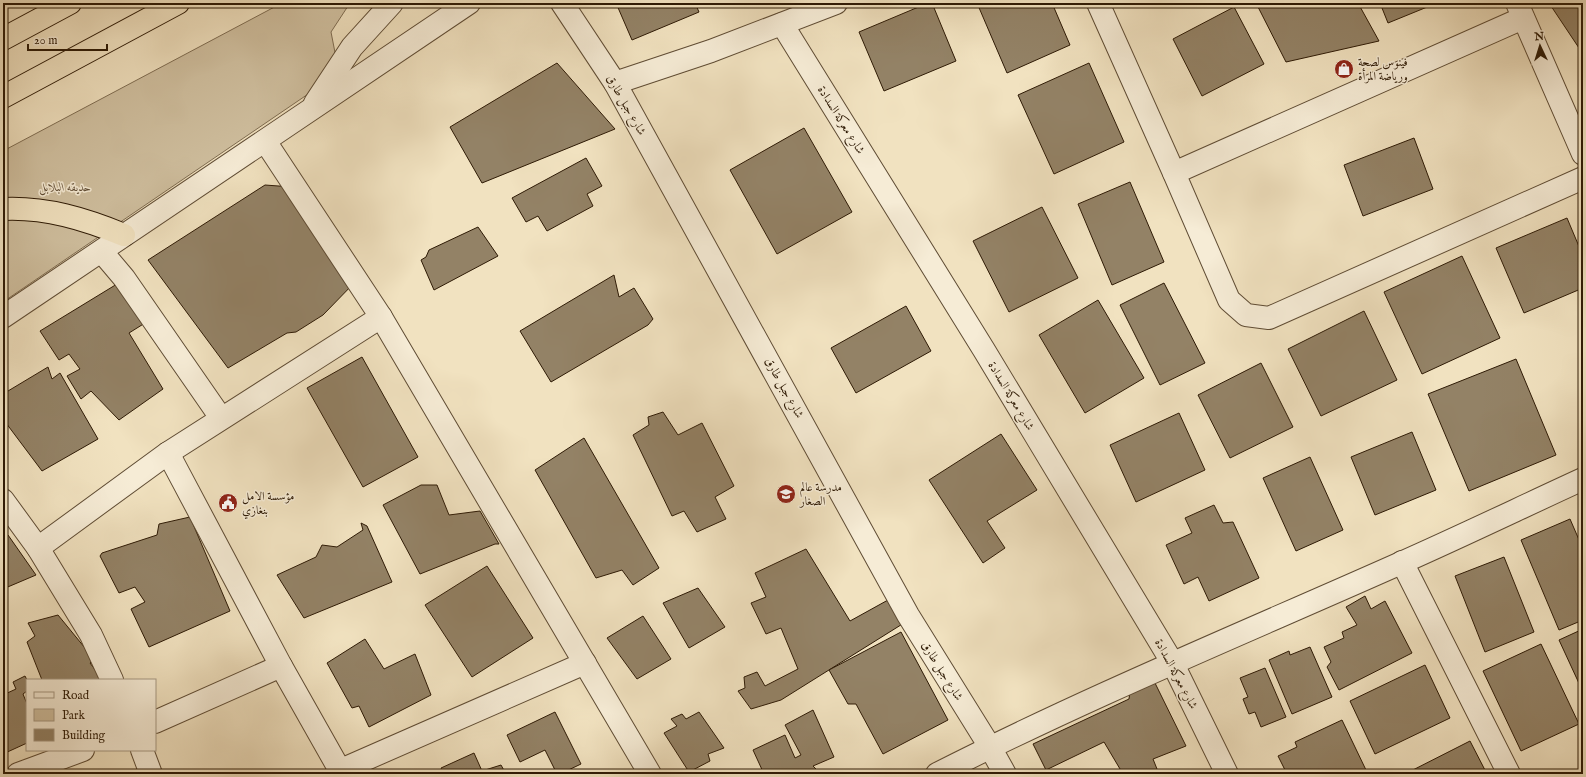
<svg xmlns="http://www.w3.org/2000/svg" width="1586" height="777" viewBox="0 0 1586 777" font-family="'IM FELL English',Amiri,serif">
  <rect width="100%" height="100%" fill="#f1e2c0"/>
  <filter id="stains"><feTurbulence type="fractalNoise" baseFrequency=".005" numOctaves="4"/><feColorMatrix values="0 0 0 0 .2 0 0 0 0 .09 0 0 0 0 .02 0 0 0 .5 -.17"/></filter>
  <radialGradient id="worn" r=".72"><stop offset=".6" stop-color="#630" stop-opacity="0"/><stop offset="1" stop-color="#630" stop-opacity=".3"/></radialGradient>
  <polygon fill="#d0c0a0" stroke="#7f6d52" points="282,3 350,3 331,32 339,73 3,302 3,151"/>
  <g fill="#938266" stroke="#2e1a05">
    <polygon points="616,3 695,3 699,12 632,40"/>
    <polygon points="928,3 932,3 956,61 884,91 859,32"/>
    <polygon points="977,3 1052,3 1070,45 1007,73"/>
    <polygon points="1256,3 1358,3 1379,41 1286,62"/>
    <polygon points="1380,3 1437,3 1388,23"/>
    <polygon points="1549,3 1583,3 1583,51 1581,51"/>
    <polygon points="1234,7 1264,64 1202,96 1173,39"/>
    <polygon points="557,63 615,129 482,183 450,127"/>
    <polygon points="1089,63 1124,142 1054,174 1018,95"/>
    <polygon points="804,128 852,212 777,254 730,170"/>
    <polygon points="1414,138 1433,189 1363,216 1344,165"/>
    <polygon points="586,158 602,186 587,194 593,206 547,231 538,216 526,222 512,198"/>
    <polygon points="1130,182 1164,262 1112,285 1078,204"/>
    <polygon points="265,185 292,187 357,280 323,315 296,332 287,333 228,368 148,260"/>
    <polygon points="1042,207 1078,278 1009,312 973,241"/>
    <polygon points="1567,218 1583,256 1583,288 1524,313 1496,248"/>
    <polygon points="478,227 498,256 434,290 421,260 426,257 429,250"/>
    <polygon points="1462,256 1500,338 1422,374 1384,292"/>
    <polygon points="614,275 619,297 634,288 653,319 648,325 551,382 520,331"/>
    <polygon points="1164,283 1205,363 1160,385 1120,305"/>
    <polygon points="117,284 145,323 129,333 163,389 119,420 91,391 81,399 67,376 80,369 69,354 59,360 40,331"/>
    <polygon points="1098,300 1144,378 1085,413 1039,335"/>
    <polygon points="906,306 931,351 856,393 831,348"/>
    <polygon points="1364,311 1397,380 1321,416 1288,349"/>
    <polygon points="362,357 418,457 363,487 307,388"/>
    <polygon points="1516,359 1556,455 1469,491 1428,394"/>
    <polygon points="1261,363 1293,427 1230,458 1198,395"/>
    <polygon points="48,367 52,379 60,373 98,439 42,471 3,419 3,394"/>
    <polygon points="663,412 678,435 702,423 734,486 715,497 726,519 697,532 684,511 672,516 633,435 649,425 648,417"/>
    <polygon points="1179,413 1205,470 1136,502 1110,445"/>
    <polygon points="1412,432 1436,490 1375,515 1351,457"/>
    <polygon points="1001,434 1037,490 987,521 1005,548 983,563 929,480"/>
    <polygon points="584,438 659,568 633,585 622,570 596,578 535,470"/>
    <polygon points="1310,457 1343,530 1296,551 1263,478"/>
    <polygon points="421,485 437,485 449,515 480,511 499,544 495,544 420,574 383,505"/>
    <polygon points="1214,505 1223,523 1233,522 1259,578 1209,601 1198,577 1184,584 1166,545 1192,533 1185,518"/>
    <polygon points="190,517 230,611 149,647 131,609 145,602 135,587 119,593 100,556 102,553 157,535 159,524"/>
    <polygon points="1570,519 1583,549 1583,620 1559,630 1521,540"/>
    <polygon points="361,523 367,526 392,582 304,618 277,575 316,557 322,545 337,547 363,530"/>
    <polygon points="8,535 36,575 3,589 3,537"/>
    <polygon points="806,549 850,621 888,600 904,623 781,700 751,709 738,691 745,688 744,677 757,672 765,686 798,669 781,628 766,634 751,603 766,597 755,573"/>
    <polygon points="1504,557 1534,632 1485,652 1455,576"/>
    <polygon points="487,566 533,638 472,677 425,605"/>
    <polygon points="698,588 725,627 689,648 663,603"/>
    <polygon points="1365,596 1371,609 1385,601 1412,653 1339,690 1327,667 1331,662 1324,647 1344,638 1342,632 1357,625 1346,607"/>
    <polygon points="58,615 94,659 90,663 103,680 42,680 27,642 35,636 28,623"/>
    <polygon points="643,616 671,659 637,679 607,638"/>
    <polygon points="1583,629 1583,692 1559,640"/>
    <polygon points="901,632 948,720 883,754 856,704 848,704 829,670"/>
    <polygon points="365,639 384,669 415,654 431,695 369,727 359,706 352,708 327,663"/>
    <polygon points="1541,644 1579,724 1521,751 1483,671"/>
    <polygon points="1310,647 1332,697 1292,714 1269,660 1289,651 1290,655"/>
    <polygon points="1425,665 1450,718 1375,754 1350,701"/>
    <polygon points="1265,668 1286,717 1261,727 1255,712 1249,714 1243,699 1248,697 1240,678"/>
    <polygon points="25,676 27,680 27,691 23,694 27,704 27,743 3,754 3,695 16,689 13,682"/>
    <polygon points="1154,681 1186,746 1153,759 1159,774 1123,774 1104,742 1046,770 1033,744 1129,699 1130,691"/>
    <polygon points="813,710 834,757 813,766 821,774 764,774 753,750 785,735 795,758 801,755 785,725"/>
    <polygon points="555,712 581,764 560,774 557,774 545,750 520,762 507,735"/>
    <polygon points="699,712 724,748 708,754 710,761 689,772 664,733 677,726 671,719 682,714 686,719"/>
    <polygon points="1342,720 1366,770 1357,774 1287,774 1278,756 1297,747 1295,742"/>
    <polygon points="1470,741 1487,774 1405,774"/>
    <polygon points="474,753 482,771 501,765 506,774 444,774 441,768"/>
  </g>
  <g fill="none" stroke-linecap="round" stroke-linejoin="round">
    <g stroke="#5f4c34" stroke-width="24">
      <g id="minor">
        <polyline points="562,3 615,83 908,615 990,747 1005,774"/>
        <polyline points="1098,3 1174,173 1229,300 1246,315 1269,318 1583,178"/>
        <polyline points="1517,3 1583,154"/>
        <polyline points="782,24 984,350 1172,662 1227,774"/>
        <polyline points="615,83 711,51 836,3"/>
        <polyline points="315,103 352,47 392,3"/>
        <polyline points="265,141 381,317"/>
        <polyline points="1174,173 1523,18"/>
        <polyline points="102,252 124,278 221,418"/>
        <polyline points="3,317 469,3"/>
        <polyline points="168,453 281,666 342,774"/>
        <polyline points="3,500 38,548 91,635 112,680"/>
        <polyline points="38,548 168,453 381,317 650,774"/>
        <polyline points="1402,562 1509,774"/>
        <polyline points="155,722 281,666"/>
        <polyline points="142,750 151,774"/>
        <polyline points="341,770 585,663"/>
        <polyline points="18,774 83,750"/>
        <path d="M937,774C1088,697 1246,632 1401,563C1462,536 1522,507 1583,479"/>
      </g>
    </g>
    <g stroke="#2e1a05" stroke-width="24">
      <g id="highway">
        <polyline points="3,39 70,3"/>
        <polyline points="3,97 178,3"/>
        <path d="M3,209C46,207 85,219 124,235"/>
      </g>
    </g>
    <use href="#minor" stroke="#f6ecd6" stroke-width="22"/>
    <use href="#highway" stroke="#f1e2c0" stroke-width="22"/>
  </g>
  <defs>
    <g id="shop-disc" transform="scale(1)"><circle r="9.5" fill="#8f2418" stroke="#f6ecd6"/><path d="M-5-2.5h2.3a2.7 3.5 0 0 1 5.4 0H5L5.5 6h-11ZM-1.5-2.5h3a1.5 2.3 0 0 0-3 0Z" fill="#fff"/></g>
    <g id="school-disc" transform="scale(1)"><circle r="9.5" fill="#8f2418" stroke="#f6ecd6"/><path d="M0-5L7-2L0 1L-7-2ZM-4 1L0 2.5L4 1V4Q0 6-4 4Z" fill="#fff"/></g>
    <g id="civic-disc" transform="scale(1)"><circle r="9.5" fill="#8f2418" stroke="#f6ecd6"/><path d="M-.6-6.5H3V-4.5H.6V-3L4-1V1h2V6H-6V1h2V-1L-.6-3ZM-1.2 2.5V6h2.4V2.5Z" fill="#fff"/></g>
  </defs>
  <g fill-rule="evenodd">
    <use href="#shop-disc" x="1344" y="69"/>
    <use href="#school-disc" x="786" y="494"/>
    <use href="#civic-disc" x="228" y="503"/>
  </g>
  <g text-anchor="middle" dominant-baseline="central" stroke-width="3" stroke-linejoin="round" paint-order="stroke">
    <g font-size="12" fill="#2e1a05" stroke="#f6ecd6" text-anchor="start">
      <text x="1358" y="62">فينوس لصحة<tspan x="1358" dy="14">ورياضة المرأة</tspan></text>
      <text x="800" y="487">مدرسة عالم<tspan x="800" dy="14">الصغار</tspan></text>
      <text x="242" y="496">مؤسسة الامل<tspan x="242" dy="14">بنغازي</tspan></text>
    </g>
    <g font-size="12" fill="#2e1a05" stroke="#f6ecd6">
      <text transform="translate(626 105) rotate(60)">شارع جبل طارق</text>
      <text transform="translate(841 120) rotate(58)">شارع معركة السدادة</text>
      <text transform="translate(784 388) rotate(61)">شارع جبل طارق</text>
      <text transform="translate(1011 396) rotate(59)">شارع معركة السدادة</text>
      <text transform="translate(942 671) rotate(58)">شارع جبل طارق</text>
      <text transform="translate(1176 674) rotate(62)">شارع معركة السدادة</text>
    </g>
    <g font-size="12" font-style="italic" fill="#5f4c34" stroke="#f6ecd6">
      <text x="65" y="187">حديقه البلابل</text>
    </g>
  </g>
  <rect width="1586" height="777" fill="none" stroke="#f1e2c0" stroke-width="16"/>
  <rect x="4" y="4" width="1578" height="769" fill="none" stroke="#2e1a05" stroke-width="2"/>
  <rect x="8" y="8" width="1570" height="761" fill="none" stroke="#2e1a05"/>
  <rect x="26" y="679" width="130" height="72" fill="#f6ecd6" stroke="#a69882"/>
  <rect x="34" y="692" width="20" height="6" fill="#f6ecd6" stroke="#a69882"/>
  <text x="62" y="699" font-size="12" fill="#2e1a05">Road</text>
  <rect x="34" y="709" width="20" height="12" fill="#d0c0a0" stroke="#a69882"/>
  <text x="62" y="719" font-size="12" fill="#2e1a05">Park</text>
  <rect x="34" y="729" width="20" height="12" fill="#938266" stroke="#a69882"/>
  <text x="62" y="739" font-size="12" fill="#2e1a05">Building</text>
  <g transform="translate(1540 46) rotate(356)" stroke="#f6ecd6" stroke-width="3" paint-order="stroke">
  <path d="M0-3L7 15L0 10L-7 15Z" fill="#2e1a05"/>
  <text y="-6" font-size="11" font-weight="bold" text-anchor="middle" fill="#2e1a05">N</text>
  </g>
  <path d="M28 44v6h79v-6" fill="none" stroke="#2e1a05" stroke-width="2"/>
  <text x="34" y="44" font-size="12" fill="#2e1a05" stroke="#f6ecd6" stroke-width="3" paint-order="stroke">20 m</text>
  <rect width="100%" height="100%" filter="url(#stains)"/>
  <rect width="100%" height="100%" fill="url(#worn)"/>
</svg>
